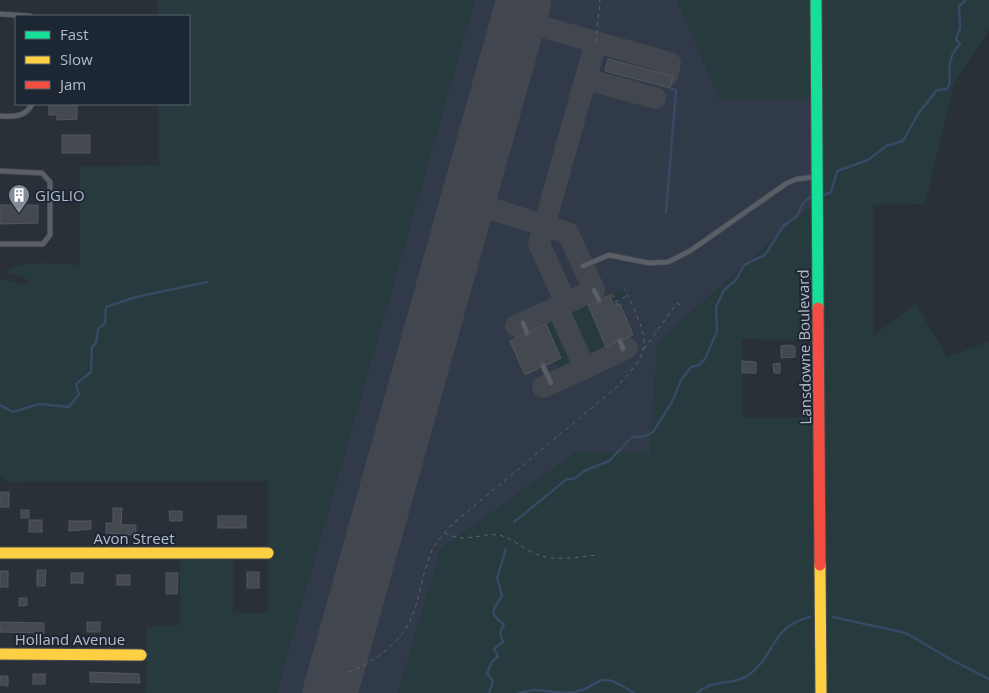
<svg xmlns="http://www.w3.org/2000/svg" width="989" height="693" viewBox="0 0 989 693" font-family="'Open Sans',sans-serif">
  <rect width="100%" height="100%" fill="#2a3038"/>
  <polygon fill="#313a48" points="474,0 677,0 720,99 816,99 817,201 658,342 650,454 576,452 441,549 398,693 276,693"/>
  <g fill="#273a3e" fill-rule="evenodd">
    <path d="M0,0H475L276,693H146L147,626L180,625V553H233V613H268V481L6,482L0,475V279L22,285L29,282L23,276L4,273C24,258 57,264 80,265V167L159,165L158,104H189V16H157V0Z"/>
    <path d="M677,0H989V30L954,84L925,204L873,205L874,335L916,304L947,357L989,341V693H398L441,549L576,452L650,453L658,342L817,201L816,99H720ZM742,339L819,340V418L742,417Z"/>
    <polygon points="624,289 627,296 615,302 617,305 614,306 610,295"/>
    <polygon points="585,304 588,305 607,348 607,353 593,359 589,358 568,311"/>
    <polygon points="554,320 574,363 558,370 554,361 561,358 546,324"/>
  </g>
  <g fill="none" stroke-linecap="round" stroke-linejoin="round">
    <g stroke="#384963" stroke-width="2.5">
      <path d="M822,196L831,192L837,171L868,160L886,146L903,141L918,114L937,90L947,89L950,83C948,68 949,55 960,44L956,39L960,28L959,6L966,0"/>
      <polyline points="666,213 676,90 671,89"/>
      <polyline points="0,405 13,412 39,404 69,407 79,394 76,384 91,372 92,347 96,343 98,329 105,323 106,307 136,297 207,282"/>
      <polyline points="514,522 567,479 574,479 584,471 609,461 632,437 645,436 653,432 672,402 681,380 691,367 699,365 705,359 717,331 716,307 724,290 736,280 744,265 765,255 784,225 796,217 804,202 811,196"/>
      <polyline points="833,617 906,633 950,659 989,679"/>
      <path d="M489,693L493,681L487,673L492,662L498,656L494,649L503,642L500,633L504,624C486,613 495,608 502,596L497,578L506,549"/>
      <polyline points="518,693 534,690 566,693"/>
      <path d="M567,693C605,690 591,665 634,693"/>
      <path d="M697,693C716,677 733,687 750,674C776,654 771,626 810,617"/>
    </g>
    <g stroke="#42464e" stroke-width="22">
      <polyline points="518,20 670,63 667,75"/>
      <polyline points="586,79 655,98"/>
      <polyline points="467,201 568,233 594,290 566,303"/>
      <polyline points="516,326 566,303 539,244 596,42"/>
      <polyline points="585,368 627,348"/>
      <polyline points="543,387 585,368 557,307"/>
    </g>
    <polyline stroke="#42464e" stroke-width="55" points="330,693 524,0"/>
  </g>
  <g fill="#444950" stroke="#52575f">
    <polygon points="608,59 673,76 670,88 605,71"/>
    <polygon points="49,104 77,104 77,119 57,120 57,115 49,115"/>
    <rect x="62" y="135" width="28" height="18"/>
    <polygon points="0,205 38,205 38,223 0,224"/>
    <polygon points="610,295 614,306 620,304 633,335 624,339 618,337 616,342 606,347 588,305 595,302 600,304 603,298"/>
    <polygon points="546,324 561,358 547,365 542,362 539,368 525,375 510,341 523,334 529,337 531,331"/>
    <polygon points="791,345 795,347 795,357 781,358 781,346"/>
    <polygon points="742,361 756,362 756,373 742,373"/>
    <polygon points="780,363 780,373 774,373 773,364"/>
    <rect x="0" y="492" width="9" height="15"/>
    <polygon points="113,508 122,508 121,525 136,525 136,535 106,533 106,523 113,523"/>
    <rect x="21" y="510" width="8" height="8"/>
    <polygon points="169,511 182,511 182,521 170,521"/>
    <rect x="218" y="516" width="28" height="12"/>
    <rect x="29" y="520" width="13" height="12"/>
    <polygon points="69,521 91,521 91,529 69,531"/>
    <polygon points="37,570 46,570 45,586 37,586"/>
    <rect x="0" y="571" width="8" height="16"/>
    <rect x="247" y="572" width="12" height="16"/>
    <rect x="71" y="573" width="12" height="10"/>
    <polygon points="166,573 178,573 177,594 166,594"/>
    <rect x="117" y="575" width="13" height="10"/>
    <polygon points="19,598 27,598 27,605 19,606"/>
    <polygon points="0,622 44,623 44,633 0,632"/>
    <rect x="87" y="622" width="13" height="10"/>
    <polygon points="90,672 139,674 140,683 90,682"/>
    <rect x="33" y="674" width="12" height="10"/>
    <polygon points="0,676 8,676 8,686 0,685"/>
  </g>
  <g fill="none" stroke-linecap="round" stroke-linejoin="round">
    <g stroke="#484c53" stroke-width="6">
      <g id="lane">
        <polyline points="0,14 30,16"/>
        <path d="M0,116C13,117 26,117 32,104"/>
        <polyline points="0,171 42,173 50,182 50,235 43,244 0,244"/>
        <polyline points="583,266 609,255 649,263 668,262 690,251 787,183 797,179 815,177"/>
        <polyline points="594,290 599,300"/>
        <polyline points="523,323 527,333"/>
        <polyline points="620,341 623,349"/>
        <polyline points="543,366 551,383"/>
      </g>
    </g>
    <g stroke="#484c53" stroke-width="13">
      <polyline id="fast" points="816,0 818,308"/>
    </g>
    <g stroke="#484c53" stroke-width="13">
      <g id="slow">
        <polyline points="0,553 268,553"/>
        <polyline points="820,565 821,693"/>
        <polyline points="0,654 141,655"/>
      </g>
    </g>
    <g stroke="#484c53" stroke-width="13">
      <polyline id="jam" points="818,308 820,565"/>
    </g>
    <g stroke="#5d636a" stroke-width="1" stroke-dasharray="4 4" stroke-linecap="butt">
      <polyline points="596,42 600,0"/>
      <polyline points="612,294 617,305"/>
      <polyline points="615,302 627,296"/>
      <polyline points="644,349 677,303 682,306"/>
      <path d="M445,533C466,544 477,533 498,535C512,537 523,549 536,554C554,562 577,557 597,555"/>
      <path d="M349,672C375,662 403,641 413,614C421,593 423,569 433,548C437,541 444,534 449,527L618,386C626,376 639,364 643,351C649,335 631,303 624,289"/>
    </g>
    <use href="#lane" stroke="#5a5e66" stroke-width="4.5"/>
    <use href="#fast" stroke="#16e098" stroke-width="11"/>
    <use href="#slow" stroke="#ffcf43" stroke-width="11"/>
    <use href="#jam" stroke="#f24e42" stroke-width="11"/>
  </g>
  <defs>
    <g id="building-pin" transform="scale(1.125)"><path d="M0 17L-7.5 6A9.5 9.5 0 1 1 7.5 6Z" fill="#848b96" stroke="#1d2633"/><path d="M-4-6H4V6H1V3H-1V6H-4ZM-2.5-4.3h1.7v1.8h-1.7ZM.8-4.3h1.7v1.8H.8ZM-2.5-1h1.7V.8h-1.7ZM.8-1h1.7V.8H.8Z" fill="#fff"/></g>
  </defs>
  <g fill-rule="evenodd">
    <use href="#building-pin" x="19" y="195"/>
  </g>
  <g text-anchor="middle" dominant-baseline="central" stroke-width="4" stroke-linejoin="round" paint-order="stroke">
    <g font-size="15" fill="#b4bcc9" stroke="#1d2633" text-anchor="start">
      <text x="35" y="195">GIGLIO</text>
    </g>
    <g font-size="15" fill="#b4bcc9" stroke="#1d2633">
      <text transform="translate(804 347) rotate(-91)">Lansdowne Boulevard</text>
      <text x="134" y="538">Avon Street</text>
      <text x="70" y="639">Holland Avenue</text>
    </g>
  </g>
  <rect x="15" y="15" width="175" height="90" fill="#1d2633" stroke="#59626f"/>
  <rect x="25" y="31" width="25" height="8" fill="#16e098" stroke="#59626f"/>
  <text x="60" y="40" font-size="15" fill="#b4bcc9">Fast</text>
  <rect x="25" y="56" width="25" height="8" fill="#ffcf43" stroke="#59626f"/>
  <text x="60" y="65" font-size="15" fill="#b4bcc9">Slow</text>
  <rect x="25" y="81" width="25" height="8" fill="#f24e42" stroke="#59626f"/>
  <text x="60" y="90" font-size="15" fill="#b4bcc9">Jam</text>
</svg>
